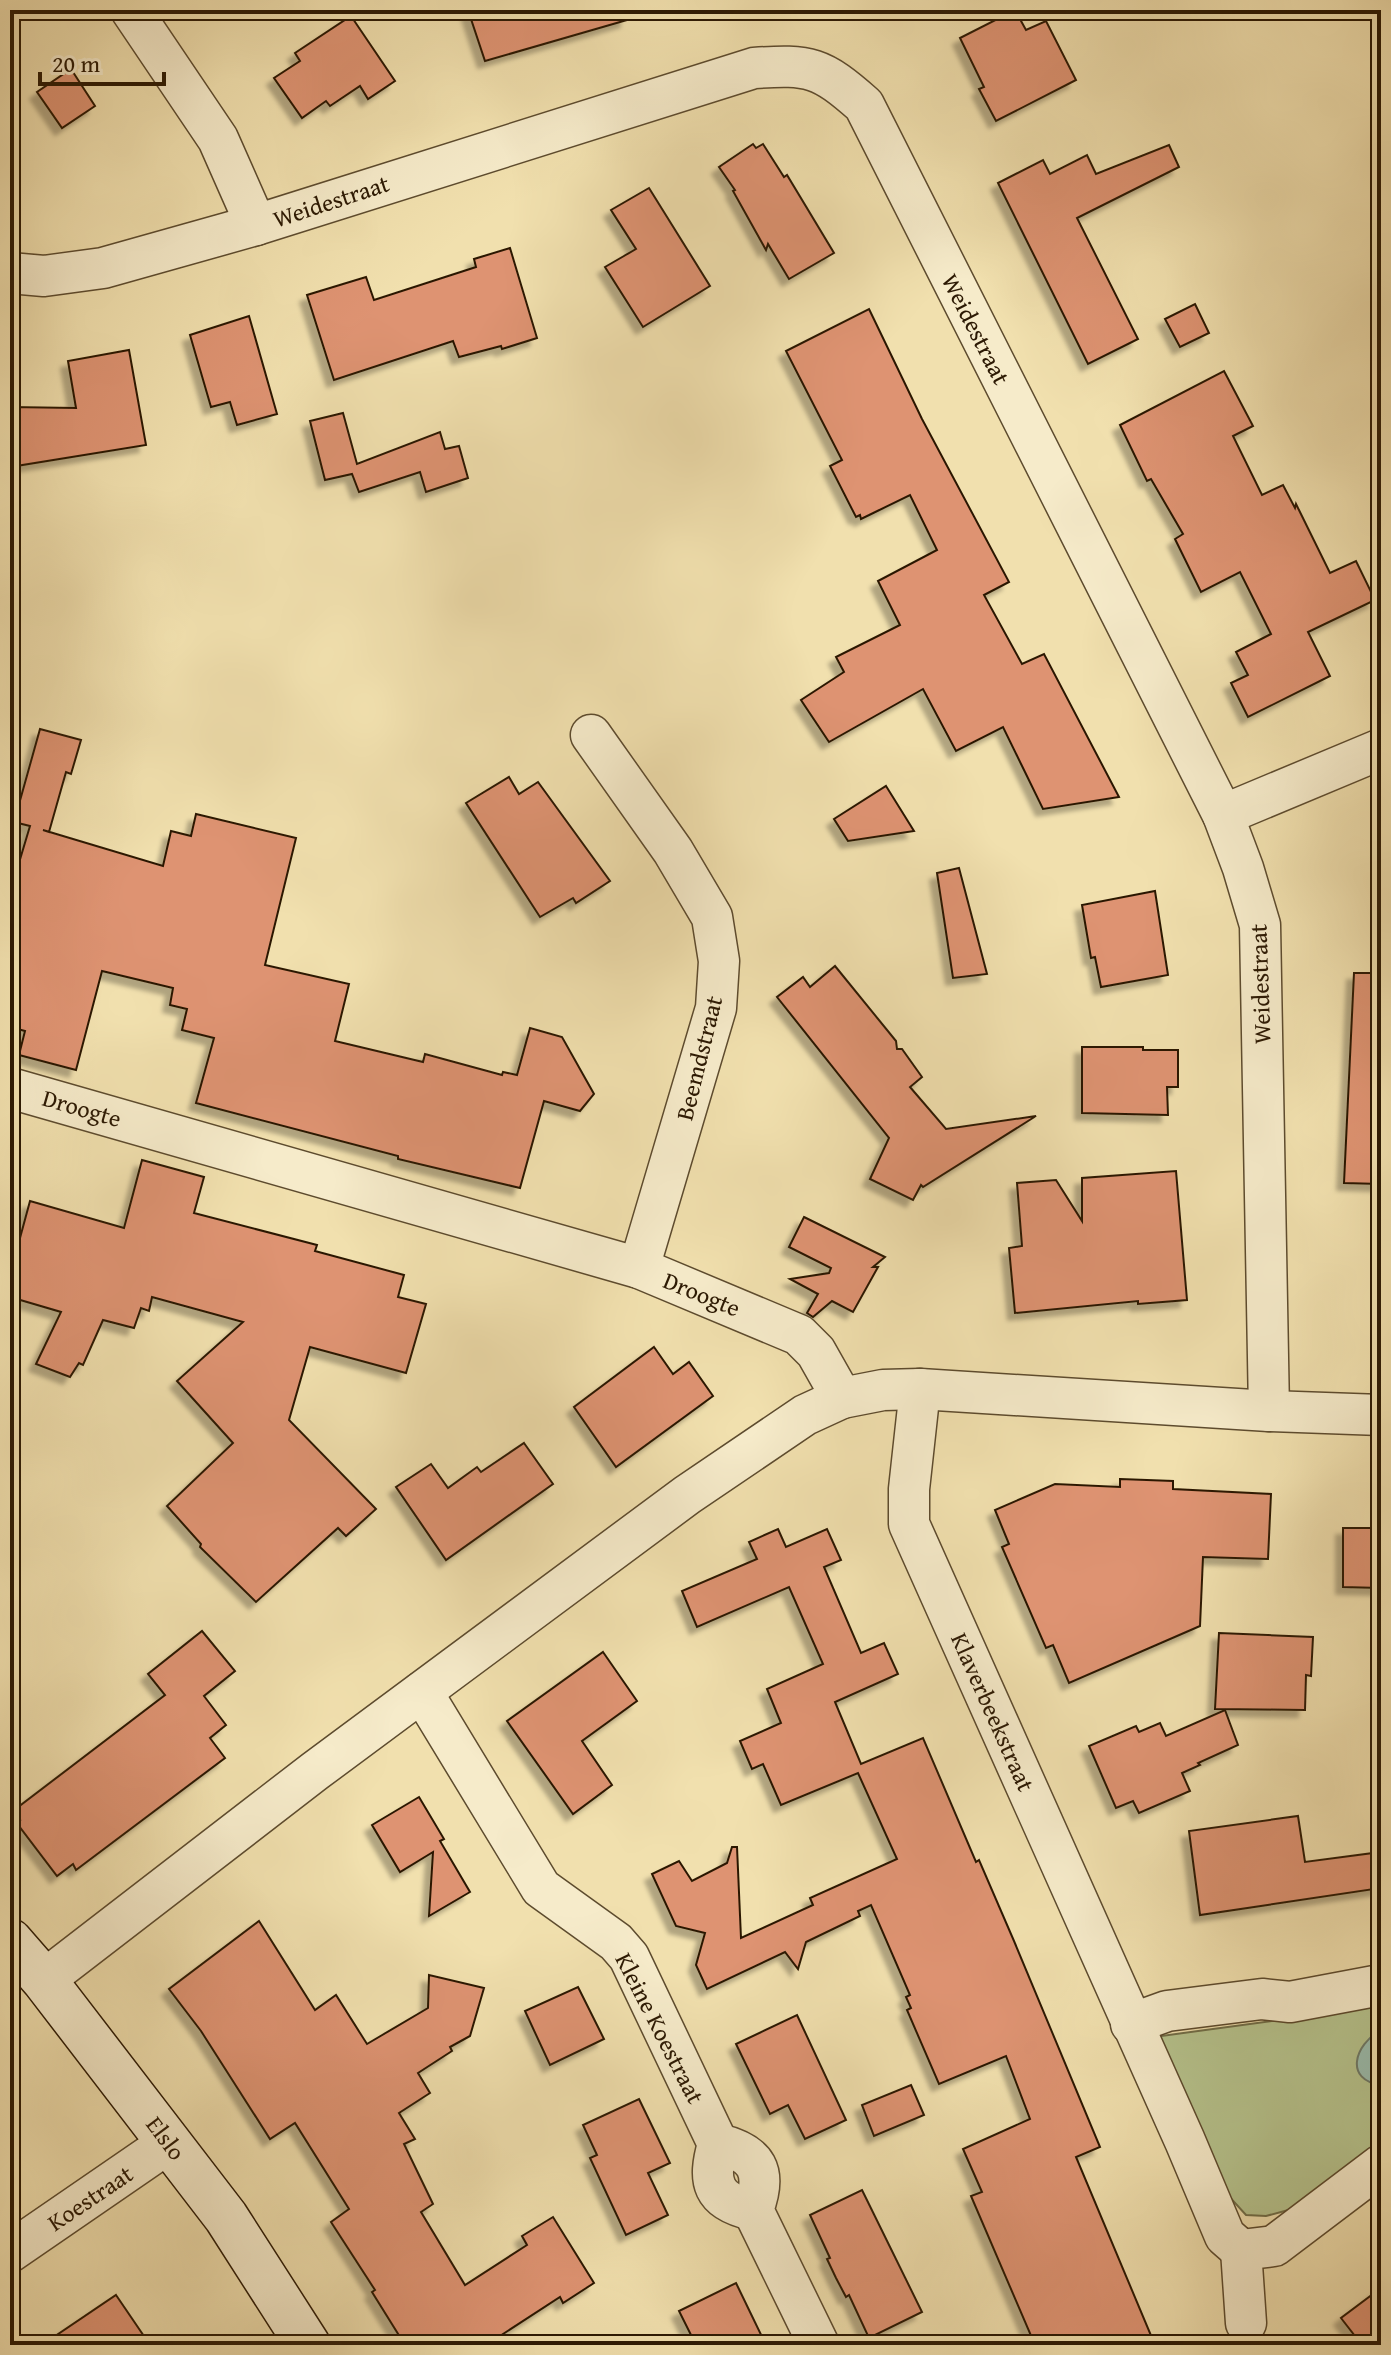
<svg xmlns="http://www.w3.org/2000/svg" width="1391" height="2355" viewBox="0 0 1391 2355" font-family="'Gentium Book Plus',serif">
  <defs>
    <filter id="shadow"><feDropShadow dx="-7" dy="7" stdDeviation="2" flood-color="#0004"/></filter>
  </defs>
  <rect width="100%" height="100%" fill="#f1e0ae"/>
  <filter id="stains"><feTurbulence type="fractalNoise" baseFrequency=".0025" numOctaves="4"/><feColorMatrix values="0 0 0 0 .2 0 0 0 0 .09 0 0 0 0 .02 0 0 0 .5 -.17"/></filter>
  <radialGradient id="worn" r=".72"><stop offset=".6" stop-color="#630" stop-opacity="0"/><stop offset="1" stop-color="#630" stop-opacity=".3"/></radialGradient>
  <polygon fill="#b6c38d" stroke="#716e48" stroke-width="2" points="1381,2006 1381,2146 1292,2209 1266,2216 1246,2215 1225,2192 1154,2037"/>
  <path fill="#9bbdad" stroke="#6f7b69" stroke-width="2" d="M1381,2030V2085C1344,2080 1354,2045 1381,2030Z"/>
  <g fill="#de9372" stroke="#2c1903" stroke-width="2" filter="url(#shadow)">
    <polygon points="468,10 626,10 627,20 485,61"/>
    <polygon points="1015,10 1026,30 1046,21 1076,80 996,121 979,89 984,87 960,38"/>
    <polygon points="351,16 395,81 368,99 360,86 330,106 326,101 302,118 274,78 300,61 295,53"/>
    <polygon points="71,69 95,106 62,128 37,92"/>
    <polygon points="753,144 756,148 763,144 784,177 787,175 834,253 789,279 768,244 766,250 733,191 735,190 719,167"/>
    <polygon points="1169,145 1179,167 1077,218 1138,339 1088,364 998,183 1043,160 1050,174 1087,155 1096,174"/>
    <polygon points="649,188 710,286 643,327 605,267 636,249 611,210"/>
    <polygon points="510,248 537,338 502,349 501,346 459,357 453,341 334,380 307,295 366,277 374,300 476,267 474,259"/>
    <polygon points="1195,304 1209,333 1180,347 1165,319"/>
    <polygon points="869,309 922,419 1009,582 984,595 1022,664 1044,654 1119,797 1043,809 1003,727 956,751 923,689 829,742 801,700 844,672 836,657 900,625 878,581 937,550 910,495 861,519 860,515 856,517 830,466 842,460 786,351"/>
    <polygon points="249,316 277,414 237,425 230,402 211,407 190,335"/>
    <polygon points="129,350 146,445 10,467 10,407 76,408 68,361"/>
    <polygon points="1224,371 1253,426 1233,436 1262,495 1283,485 1295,508 1296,504 1330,573 1356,561 1375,600 1308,632 1330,676 1248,717 1231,683 1248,675 1236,652 1271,634 1240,572 1201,592 1175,539 1183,534 1151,479 1147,481 1120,425"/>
    <polygon points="343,413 357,464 440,432 445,449 459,446 468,478 426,492 420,472 359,492 352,474 325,480 310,421"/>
    <polygon points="40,729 81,740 71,774 66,772 49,832 43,830 163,866 171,831 191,836 196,814 296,838 265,965 349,984 335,1041 423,1062 425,1054 502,1075 503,1072 517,1075 530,1028 562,1037 594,1094 580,1111 544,1101 520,1188 398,1159 398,1156 196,1103 214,1038 182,1030 187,1009 170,1005 173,988 102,971 76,1070 19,1055 25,1031 10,1027 10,893 30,826 14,822"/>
    <polygon points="509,777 519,794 538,782 610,881 576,903 573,898 540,917 466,803"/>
    <polygon points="886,786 914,831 848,841 834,819"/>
    <polygon points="959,868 987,974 953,978 937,873"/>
    <polygon points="1155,891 1168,975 1101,987 1095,957 1091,958 1082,905"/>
    <polygon points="835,966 896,1041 897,1049 902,1049 922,1077 910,1087 946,1129 1036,1116 923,1187 921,1185 913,1200 870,1179 889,1138 777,997 803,977 810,987"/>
    <polygon points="1354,973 1381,973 1381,1184 1344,1183"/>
    <polygon points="1082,1047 1143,1047 1143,1050 1178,1050 1178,1087 1167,1087 1168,1115 1082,1113"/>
    <polygon points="142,1160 204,1177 194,1213 317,1245 315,1251 404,1275 398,1297 426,1304 406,1373 310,1347 289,1420 376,1509 346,1536 338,1528 256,1602 200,1547 201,1544 167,1506 233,1443 177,1381 243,1322 152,1297 149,1311 141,1308 134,1328 103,1320 83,1365 79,1363 70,1377 36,1364 61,1312 10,1297 10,1275 30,1201 124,1228"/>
    <polygon points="1176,1171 1187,1300 1138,1304 1138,1301 1015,1313 1009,1248 1022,1246 1017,1183 1056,1180 1082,1221 1082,1178"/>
    <polygon points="804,1217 885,1257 873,1267 878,1267 853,1312 832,1301 813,1317 807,1313 818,1294 790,1279 829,1273 831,1268 789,1247"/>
    <polygon points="654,1347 673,1374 689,1362 713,1396 616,1467 574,1407"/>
    <polygon points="524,1443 553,1484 446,1560 396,1487 431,1464 448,1488 477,1467 481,1472"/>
    <polygon points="1120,1479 1173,1481 1173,1489 1271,1494 1268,1559 1203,1557 1200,1626 1069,1683 1053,1645 1046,1648 1002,1547 1009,1544 995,1510 1055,1484 1120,1487"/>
    <polygon points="1343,1528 1381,1528 1381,1588 1343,1587"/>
    <polygon points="778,1529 786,1547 827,1529 841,1560 824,1567 861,1653 884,1643 898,1674 835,1702 861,1764 923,1738 976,1862 979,1860 1014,1941 1100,2147 1076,2157 1155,2345 1035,2345 971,2196 982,2192 963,2149 1030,2119 1006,2056 939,2084 907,2010 911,2008 906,1997 910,1995 871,1905 858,1911 860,1916 806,1942 798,1969 785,1952 707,1989 696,1965 705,1933 676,1926 652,1874 679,1861 692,1881 727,1863 732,1847 737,1847 741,1938 813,1905 810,1898 897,1859 858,1773 781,1805 763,1764 752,1769 740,1741 781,1723 767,1689 823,1664 789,1587 697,1627 682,1591 757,1559 749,1542"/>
    <polygon points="202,1631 235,1671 204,1696 226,1725 210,1738 225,1758 76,1870 73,1864 57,1876 16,1822 20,1820 13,1811 165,1695 148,1674"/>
    <polygon points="1219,1633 1313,1637 1311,1676 1306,1675 1305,1710 1215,1709"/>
    <polygon points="603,1652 637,1701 582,1741 612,1785 573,1814 507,1721"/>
    <polygon points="1225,1710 1238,1745 1198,1763 1200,1765 1182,1773 1190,1791 1139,1813 1133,1801 1116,1808 1089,1746 1136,1726 1139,1732 1160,1723 1166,1736"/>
    <polygon points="419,1797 444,1839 440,1841 470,1892 429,1916 433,1852 400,1872 372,1825"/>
    <polygon points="1298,1816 1305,1862 1381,1852 1381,1888 1200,1915 1189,1831"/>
    <polygon points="259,1921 315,2010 336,1995 367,2044 428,2008 429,1975 484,1988 470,2036 450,2047 452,2051 418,2073 430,2093 399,2113 415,2139 404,2144 433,2204 421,2212 465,2285 527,2245 522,2236 553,2217 594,2283 563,2303 560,2297 486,2345 405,2345 372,2292 375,2290 331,2222 349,2209 295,2123 270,2139 201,2031 169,1989"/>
    <polygon points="578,1987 604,2039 550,2065 525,2011"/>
    <polygon points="797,2015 846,2120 805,2139 788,2105 770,2114 736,2044"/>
    <polygon points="911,2085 924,2115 874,2136 862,2105"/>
    <polygon points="639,2099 670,2163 648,2173 668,2215 626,2235 590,2158 597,2155 583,2125"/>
    <polygon points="862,2190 922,2312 869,2338 849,2295 846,2297 836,2278 827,2259 830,2258 810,2215"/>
    <polygon points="736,2283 766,2345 696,2345 679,2311"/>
    <polygon points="1381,2288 1381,2345 1362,2345 1341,2318"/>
    <polygon points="116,2295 150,2345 42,2345"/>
  </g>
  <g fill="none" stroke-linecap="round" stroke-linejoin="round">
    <g stroke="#5d4b2e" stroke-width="43">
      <g id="street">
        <polyline points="131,10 218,139 256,225"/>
        <path d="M10,273L44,276L103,268L256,225L754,68C810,64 821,67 864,105L1223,815L1243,868L1260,925L1269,1411"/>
        <polyline points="591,735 673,851 712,917 719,961 716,1008 639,1268"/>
        <polyline points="1223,815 1381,749"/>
        <polyline points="10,1088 639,1268 799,1335 816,1352 842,1398 883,1390 920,1389 1269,1411 1381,1415"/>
        <polyline points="920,1389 909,1489 909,1524 1185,2141 1225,2236 1241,2250 1274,2246 1381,2165"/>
        <path d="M422,1692L541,1888L616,1942L629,1957L718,2144C707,2182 712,2201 753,2210"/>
        <polyline points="44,1980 315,1771 687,1495 805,1415 842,1398"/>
        <polyline points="1131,2024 1167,2011 1262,1999 1290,2002 1375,1986"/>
        <path d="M718,2144C757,2153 768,2171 753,2210L819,2345"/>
        <polyline points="1241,2250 1246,2323"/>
        <polyline points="10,2252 170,2142"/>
      </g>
    </g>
    <g stroke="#2c1903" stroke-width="47">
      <polyline id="secondary" points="10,1941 44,1980 226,2217 308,2345"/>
    </g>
    <use href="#street" stroke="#f6ebca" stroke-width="40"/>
    <use href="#secondary" stroke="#f6ebca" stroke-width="44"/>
  </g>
  <g text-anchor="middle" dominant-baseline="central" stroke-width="6" stroke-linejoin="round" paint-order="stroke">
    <g font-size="24" fill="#2c1903" stroke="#f6ebca">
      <text transform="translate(331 201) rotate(-18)">Weidestraat</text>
      <text transform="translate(976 329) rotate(63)">Weidestraat</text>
      <text transform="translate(1260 984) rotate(-92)">Weidestraat</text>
      <text transform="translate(699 1058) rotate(-76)">Beemdstraat</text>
      <text transform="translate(82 1108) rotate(16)">Droogte</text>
      <text transform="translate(702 1294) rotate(22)">Droogte</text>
      <text transform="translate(993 1712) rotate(66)">Klaverbeekstraat</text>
      <text transform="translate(660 2028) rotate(63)">Kleine Koestraat</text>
      <text transform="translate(166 2138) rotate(53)">Elslo</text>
      <text transform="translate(90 2198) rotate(-34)">Koestraat</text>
    </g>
  </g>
  <rect width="1391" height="2355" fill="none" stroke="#f1e0ae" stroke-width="40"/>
  <rect x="12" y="12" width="1367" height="2331" fill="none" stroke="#2c1903" stroke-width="4"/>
  <rect x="20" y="20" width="1351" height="2315" fill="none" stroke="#2c1903" stroke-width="2"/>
  <path d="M40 72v12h124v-12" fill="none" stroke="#2c1903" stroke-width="4"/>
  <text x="52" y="72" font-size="24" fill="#2c1903" stroke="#f6ebca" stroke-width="6" paint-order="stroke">20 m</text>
  <rect width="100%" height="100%" filter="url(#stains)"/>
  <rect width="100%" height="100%" fill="url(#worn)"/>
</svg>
